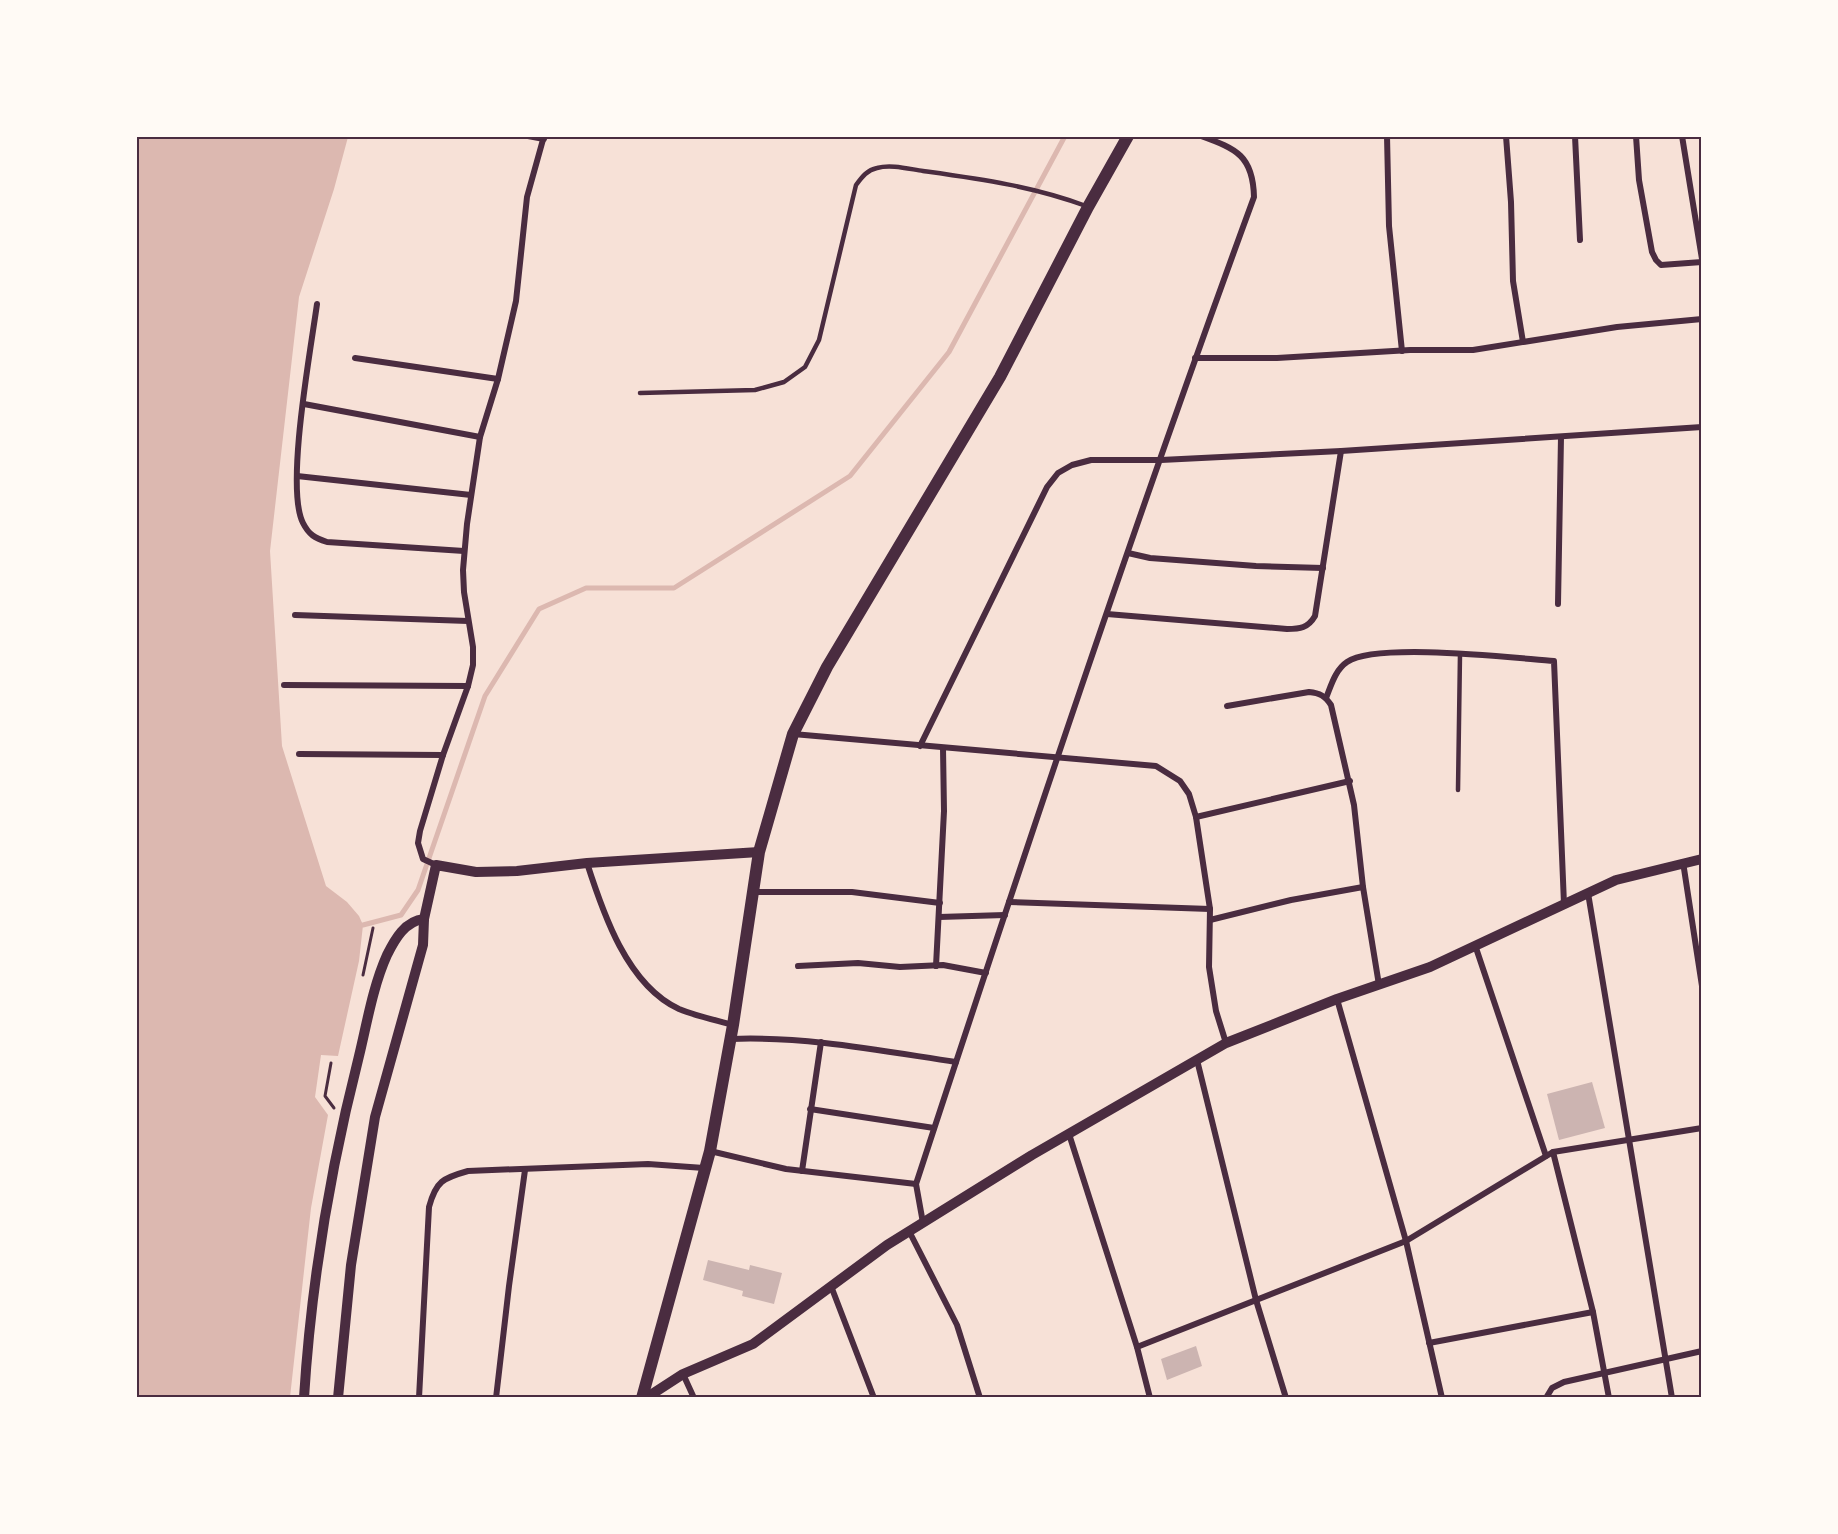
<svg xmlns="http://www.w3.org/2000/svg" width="1838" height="1534" viewBox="0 0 1838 1534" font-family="'Source Sans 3',sans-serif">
  <rect width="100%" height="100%" fill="#f7e1d7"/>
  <polygon fill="#dcb8b0" points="137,136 348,137 334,189 299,297 270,551 282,746 326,886 347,902 359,916 363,925 359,961 338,1056 321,1055 315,1097 328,1115 311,1208 290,1397 137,1397"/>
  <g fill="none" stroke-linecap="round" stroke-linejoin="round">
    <polyline stroke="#dcb8b0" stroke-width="5" points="363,925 401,915 418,890 485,696 539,609 586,588 674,588 850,476 949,352 1065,136"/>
  </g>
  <g fill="#ccb4b1">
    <polygon points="1592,1082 1605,1128 1559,1140 1547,1094"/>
    <polygon points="708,1260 749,1270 750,1265 782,1273 774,1304 742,1296 743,1291 703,1280"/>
    <polygon points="1196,1346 1202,1366 1167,1380 1161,1359"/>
  </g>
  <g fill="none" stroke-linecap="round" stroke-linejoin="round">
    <g stroke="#4a2c40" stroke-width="3">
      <polyline points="363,975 373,928"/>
      <polyline points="331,1063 325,1096 334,1108"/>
    </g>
    <g stroke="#4a2c40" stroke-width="4.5">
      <path d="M640,393L755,390L784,382L805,367L819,340L856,185C862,177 867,170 877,168C891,164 909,169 923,171C980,179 1032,186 1086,206"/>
      <polyline points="1458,790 1460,654"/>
    </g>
    <g stroke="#4a2c40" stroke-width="6">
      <polyline points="528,136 544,139"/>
      <polyline points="1387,136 1389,226 1402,351"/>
      <polyline points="1506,136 1511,202 1513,281 1523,342"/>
      <polyline points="1575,136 1580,240"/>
      <polyline points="1636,136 1639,180 1652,252 1656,260 1661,265 1702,262"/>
      <polyline points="1682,136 1702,259"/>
      <path d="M317,304C311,348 285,488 303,523C309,535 315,538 327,542L464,551"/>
      <polyline points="355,358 498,379"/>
      <polyline points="1195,358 1277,358 1410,350 1473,350 1617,327 1702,319"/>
      <polyline points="304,404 480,437"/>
      <polyline points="297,476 471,495"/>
      <polyline points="1128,553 1150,558 1256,566 1323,568"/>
      <polyline points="1558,604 1561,437"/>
      <path d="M1107,614L1287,629C1300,629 1308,628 1315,616L1341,451"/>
      <polyline points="295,615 468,621"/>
      <polyline points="284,685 468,686"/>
      <path d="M1326,698C1331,686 1335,670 1347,662C1377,642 1513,658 1554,661L1564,904"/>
      <path d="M1227,706L1309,692C1320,693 1325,696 1331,705L1354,805L1363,887L1379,985"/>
      <polyline points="793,734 1156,766 1180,781 1189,794 1196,817 1210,909 1209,967 1216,1011 1226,1043"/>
      <polyline points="920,746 1047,487 1058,473 1072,465 1091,460 1161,460 1341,451 1702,427"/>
      <polyline points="299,754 443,755"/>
      <polyline points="1196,817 1350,781"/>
      <polyline points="1683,862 1702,986"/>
      <path d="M587,863C603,913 627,985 679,1009C696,1016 715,1020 733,1025"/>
      <polyline points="436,865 423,859 418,843 420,831 443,755 468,686 473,665 473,647 464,592 463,570 467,524 480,437 498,379 516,301 527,197 544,136"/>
      <polyline points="753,892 852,892 940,903"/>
      <polyline points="1588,893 1672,1398"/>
      <polyline points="1009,902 1210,909"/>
      <polyline points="939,917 1005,915"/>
      <polyline points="1210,920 1291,900 1363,887"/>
      <polyline points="1475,945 1546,1156"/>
      <polyline points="798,966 858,963 900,967 943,965 986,973"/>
      <polyline points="936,966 944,811 943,748"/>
      <polyline points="1337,999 1406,1241 1442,1398"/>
      <path d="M731,1039C806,1036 882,1051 956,1062"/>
      <polyline points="1197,1060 1256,1300 1286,1398"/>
      <polyline points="810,1109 934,1128"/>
      <polyline points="1069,1134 1137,1347 1150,1398"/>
      <polyline points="710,1151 786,1169 916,1184"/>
      <polyline points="1553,1152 1593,1312 1609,1398"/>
      <polyline points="802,1171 821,1042"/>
      <path d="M923,1223L916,1184C1024,854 1134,524 1254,197C1253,156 1237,149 1201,136"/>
      <polyline points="909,1231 957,1325 980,1398"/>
      <polyline points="831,1286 874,1398"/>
      <polyline points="1429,1343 1593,1312"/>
      <polyline points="1137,1347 1406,1241 1553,1152 1702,1128"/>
      <polyline points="683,1374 694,1398"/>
      <path d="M419,1398L429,1207C436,1181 443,1178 468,1171L648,1164L704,1168"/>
      <polyline points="496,1398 509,1286 525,1170"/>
      <polyline points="1546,1398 1552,1388 1564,1382 1702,1351"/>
    </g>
    <g stroke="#4a2c40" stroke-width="10">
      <path d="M304,1398C311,1284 331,1166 359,1056C367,1023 373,986 387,955C395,939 405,921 424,919"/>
      <polyline points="338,1398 351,1265 375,1117 423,945 424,919 436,865 476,872 517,871 587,863 759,852"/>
      <polyline points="646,1398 683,1374 753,1344 887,1245 1032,1155 1226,1043 1337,999 1430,967 1616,880 1702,859"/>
    </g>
    <polyline stroke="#4a2c40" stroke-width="12" points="642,1398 710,1151 733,1025 759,852 793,734 827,667 1000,377 1088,207 1128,136"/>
  </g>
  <rect width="1838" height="1534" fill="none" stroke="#fffaf5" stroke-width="276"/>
  <rect x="138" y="138" width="1562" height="1258" fill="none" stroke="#4a2c40" stroke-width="2"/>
</svg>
